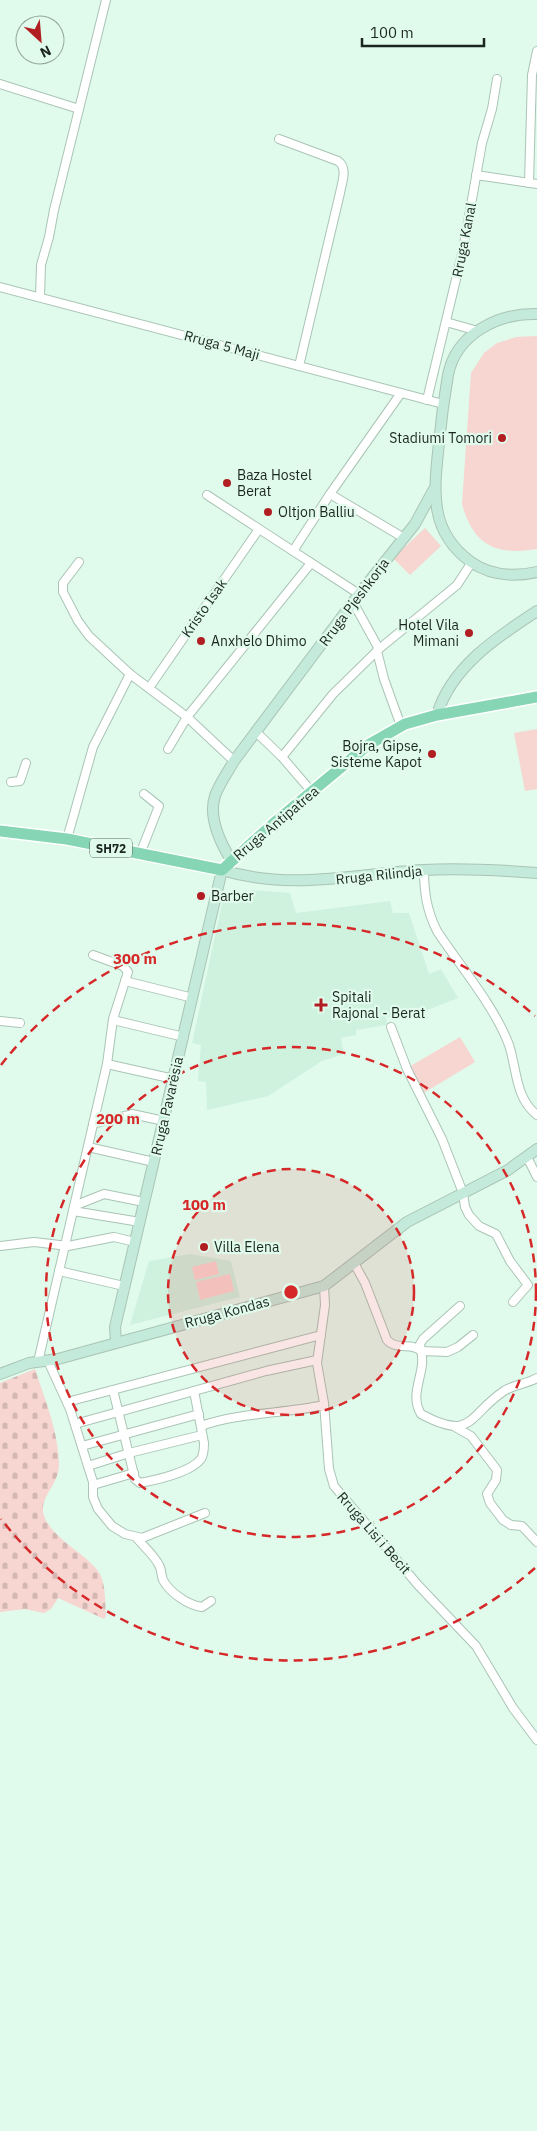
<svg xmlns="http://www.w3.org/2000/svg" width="537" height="2131" viewBox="0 0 537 2131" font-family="'IBM Plex Sans',sans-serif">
  <defs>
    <pattern id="cemetery-stones" width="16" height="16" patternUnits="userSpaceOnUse" patternTransform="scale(1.25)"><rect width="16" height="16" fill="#f7d5d1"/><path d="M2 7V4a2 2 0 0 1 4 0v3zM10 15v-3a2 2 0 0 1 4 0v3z" fill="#d3b7b3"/></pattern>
  </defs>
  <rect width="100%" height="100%" fill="#e0fbec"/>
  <g fill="#cff2df">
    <polygon points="251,890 290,893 296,913 390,901 393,913 409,913 429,974 441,969 458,998 425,1011 386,1017 387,1025 356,1030 356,1035 341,1038 344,1054 322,1061 268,1096 207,1110 206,1082 198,1081 201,1045 192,1043 223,899 249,901"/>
    <polygon points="190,1254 231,1261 240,1297 130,1325 149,1261"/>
  </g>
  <path fill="url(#cemetery-stones)" d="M35,1369C45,1400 59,1433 59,1466C58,1486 38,1498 44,1516C53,1540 88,1554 100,1574C106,1586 105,1604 106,1616L104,1619L58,1598L51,1609L44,1613L25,1609L0,1612V1383Z"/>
  <g fill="#f7d5d1">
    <path d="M537,336V549C496,556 473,545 462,504L471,373L484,353L497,343L516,337Z"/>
    <polygon points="425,528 441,546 410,575 393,558"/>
    <polygon points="537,729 537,789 525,791 514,733"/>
    <polygon points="460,1037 475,1062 422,1094 409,1067"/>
    <polygon points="216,1261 219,1274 195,1280 192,1267"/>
    <polygon points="230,1274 234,1291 200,1300 196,1282"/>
  </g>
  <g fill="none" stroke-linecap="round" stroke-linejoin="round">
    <g stroke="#aac4b5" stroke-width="10">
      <g id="street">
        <polyline points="0,84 79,109"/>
        <path d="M279,139L338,161C348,168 342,182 340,193L299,366"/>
        <polyline points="476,175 537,184"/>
        <polyline points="529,183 532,75 537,51"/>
        <polyline points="0,287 443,404"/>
        <polyline points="40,297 41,265 49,237 54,210 106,0"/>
        <polyline points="446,322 478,331"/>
        <polyline points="401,393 330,494 404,538"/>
        <polyline points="427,400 463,250 482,143 492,109 497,79"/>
        <polyline points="207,495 359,594"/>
        <polyline points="293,551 330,494"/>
        <polyline points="79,562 63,583 63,592 78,621 89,636 130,674 187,717 234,761"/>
        <polyline points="353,602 379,649"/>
        <polyline points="377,651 384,679 401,726"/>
        <polyline points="149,688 259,529"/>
        <polyline points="256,732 282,757 312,792"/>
        <polyline points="168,749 187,717 311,563"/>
        <polyline points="282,757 333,694 379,649 457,585 472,562"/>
        <polyline points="11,782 20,781 26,763"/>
        <polyline points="67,839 93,747 130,674"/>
        <polyline points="140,854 159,806 144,794"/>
        <path d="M424,870C424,893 427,911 437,931C460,966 495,1007 509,1045C517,1069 515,1098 537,1115"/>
        <polyline points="125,981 193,998"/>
        <polyline points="113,1020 184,1037"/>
        <polyline points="0,1021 20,1023"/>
        <polyline points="391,1027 407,1069 442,1139 463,1193 465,1207 469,1215 479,1226 496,1234 510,1261 528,1285 513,1302"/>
        <polyline points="107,1064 174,1079"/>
        <polyline points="93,1124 132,1114 164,1121"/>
        <polyline points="88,1147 154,1162"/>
        <polyline points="527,1157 537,1177"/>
        <polyline points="74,1206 104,1194 144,1202"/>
        <polyline points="73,1211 140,1222"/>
        <polyline points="0,1246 34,1242 68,1246 114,1237 135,1242"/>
        <path d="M354,1263L365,1283L387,1340C397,1351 412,1342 421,1351C427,1372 408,1393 421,1414C473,1442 468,1415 504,1391C515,1384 527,1384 537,1378"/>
        <polyline points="59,1271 124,1286"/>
        <polyline points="324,1286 325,1305 317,1363 324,1403 329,1469 334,1486 418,1585 476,1646 513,1708 537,1740"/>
        <polyline points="460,1306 423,1339 420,1344 421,1351 447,1352 458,1347 473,1335"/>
        <polyline points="48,1361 70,1409 93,1482 93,1497 98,1509 112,1526 125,1534 142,1538 205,1513"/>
        <polyline points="38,1362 107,1064 113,1019 128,972 123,966 93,955"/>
        <path d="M113,1390L135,1479L140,1483C156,1480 191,1472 201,1459C204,1454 204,1449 204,1443L194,1391"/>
        <polyline points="67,1402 321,1335"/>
        <polyline points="75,1424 266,1371 317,1360"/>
        <path d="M201,1426C240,1412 284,1414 324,1405"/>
        <polyline points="455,1427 471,1436 497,1470 496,1480 487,1494 490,1503 503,1520 511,1525 522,1526 537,1542"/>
        <polyline points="82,1446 199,1414"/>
        <polyline points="88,1466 129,1453 202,1435"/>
        <polyline points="93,1485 134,1473"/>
        <path d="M136,1537C143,1546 154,1555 159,1565C162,1570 161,1576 163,1580C170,1593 188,1605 202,1607L211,1601"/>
      </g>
    </g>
    <g stroke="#aac4b5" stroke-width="12">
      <g id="secondary">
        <path d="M537,314C498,313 456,334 448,375C444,398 441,421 439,443C434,490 428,531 471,562C491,576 514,577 537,572"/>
        <path d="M437,715C451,667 497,637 537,611"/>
        <path d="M231,860C220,842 208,817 215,796C219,784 228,772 234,761L359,594L415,524L434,489"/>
        <path d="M116,1342L115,1327L222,870C291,891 353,874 423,870C461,868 499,870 537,873"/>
        <polyline points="0,1374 29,1363 58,1359 324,1286 407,1222 508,1170 537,1149"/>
      </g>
    </g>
    <g stroke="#fff" stroke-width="14">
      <polyline id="primary" points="0,831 67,839 222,870 274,823 368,745 405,724 437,715 537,697"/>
    </g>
    <use href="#street" stroke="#fff" stroke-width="8"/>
    <use href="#secondary" stroke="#c3eada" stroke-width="10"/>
    <use href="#primary" stroke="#86d6b5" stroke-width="11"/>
  </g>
  <circle cx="291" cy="1292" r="123" fill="#d62828" fill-opacity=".12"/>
  <g fill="none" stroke="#d62828" stroke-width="2.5" stroke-dasharray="9 6">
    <circle cx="291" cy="1292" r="123"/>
    <circle cx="291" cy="1292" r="245"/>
    <path d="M535 1568A368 368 0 0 1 1 1519M1 1065A368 368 0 0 1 535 1016"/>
  </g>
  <g fill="#b01e22" stroke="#e0fbec" stroke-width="2">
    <circle cx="502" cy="438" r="5"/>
    <circle cx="227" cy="483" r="5"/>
    <circle cx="268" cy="512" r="5"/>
    <circle cx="469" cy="633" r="5"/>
    <circle cx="201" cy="641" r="5"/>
    <circle cx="432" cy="754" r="5"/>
    <circle cx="201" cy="896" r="5"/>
    <path d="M318.5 997.5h5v5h5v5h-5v5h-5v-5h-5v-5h5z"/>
    <circle cx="204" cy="1247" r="5"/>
  </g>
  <g text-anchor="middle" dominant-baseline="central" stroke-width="4.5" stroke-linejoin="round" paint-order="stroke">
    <rect fill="#e0fbec" stroke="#57665e" stroke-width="1" x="90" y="838.5" width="42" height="19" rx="4"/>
    <g font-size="12" font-weight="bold" fill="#1c2621">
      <text x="111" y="848">SH72</text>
    </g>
    <g font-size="14" fill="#1c2621" stroke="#e0fbec">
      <text transform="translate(464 240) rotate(-79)">Rruga Kanal</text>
      <text transform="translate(222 345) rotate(15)">Rruga 5 Maji</text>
      <text transform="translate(354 602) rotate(-53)">Rruga Pjeshkorja</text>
      <text transform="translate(204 608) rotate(-55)">Kristo Isak</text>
      <text transform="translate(276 823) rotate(-40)">Rruga Antipatrea</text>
      <text transform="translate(379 875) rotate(-6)">Rruga Rilindja</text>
      <text transform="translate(167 1106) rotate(-77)">Rruga Pavarësia</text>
      <text transform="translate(227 1312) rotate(-15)">Rruga Kondas</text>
      <text transform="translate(374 1533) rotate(49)">Rruga Lisi i Becit</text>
    </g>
    <g font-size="14" fill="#1c2621" stroke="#e0fbec" text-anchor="start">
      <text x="492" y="438" text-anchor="end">Stadiumi Tomori</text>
      <text x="237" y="475">Baza Hostel<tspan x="237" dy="16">Berat</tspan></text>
      <text x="278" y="512">Oltjon Balliu</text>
      <text x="459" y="625" text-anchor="end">Hotel Vila<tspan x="459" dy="16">Mimani</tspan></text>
      <text x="211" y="641">Anxhelo Dhimo</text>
      <text x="422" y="746" text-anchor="end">Bojra, Gipse,<tspan x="422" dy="16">Sisteme Kapot</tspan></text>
      <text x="211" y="896">Barber</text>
      <text x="332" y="997">Spitali<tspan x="332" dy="16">Rajonal - Berat</tspan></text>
      <text x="214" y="1247">Villa Elena</text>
    </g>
  </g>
  <circle cx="291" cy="1292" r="8" fill="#d62828" stroke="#e0fbec" stroke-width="2.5"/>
  <g font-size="15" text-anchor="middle" font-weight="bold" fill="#d62828" stroke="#e0fbec" stroke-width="4.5" stroke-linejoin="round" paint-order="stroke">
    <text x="135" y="964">300 m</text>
    <text x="118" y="1124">200 m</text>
    <text x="204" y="1210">100 m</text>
  </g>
  <g transform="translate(40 40) rotate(154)"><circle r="24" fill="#e0fbec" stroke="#92a69b"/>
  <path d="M0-4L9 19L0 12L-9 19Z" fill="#b01e22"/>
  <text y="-8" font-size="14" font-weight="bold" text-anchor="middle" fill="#1c2621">N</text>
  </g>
  <path d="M362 38v8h122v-8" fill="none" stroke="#1c2621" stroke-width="2.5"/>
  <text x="370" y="38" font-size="15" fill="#1c2621" stroke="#e0fbec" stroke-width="4" paint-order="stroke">100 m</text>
</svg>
